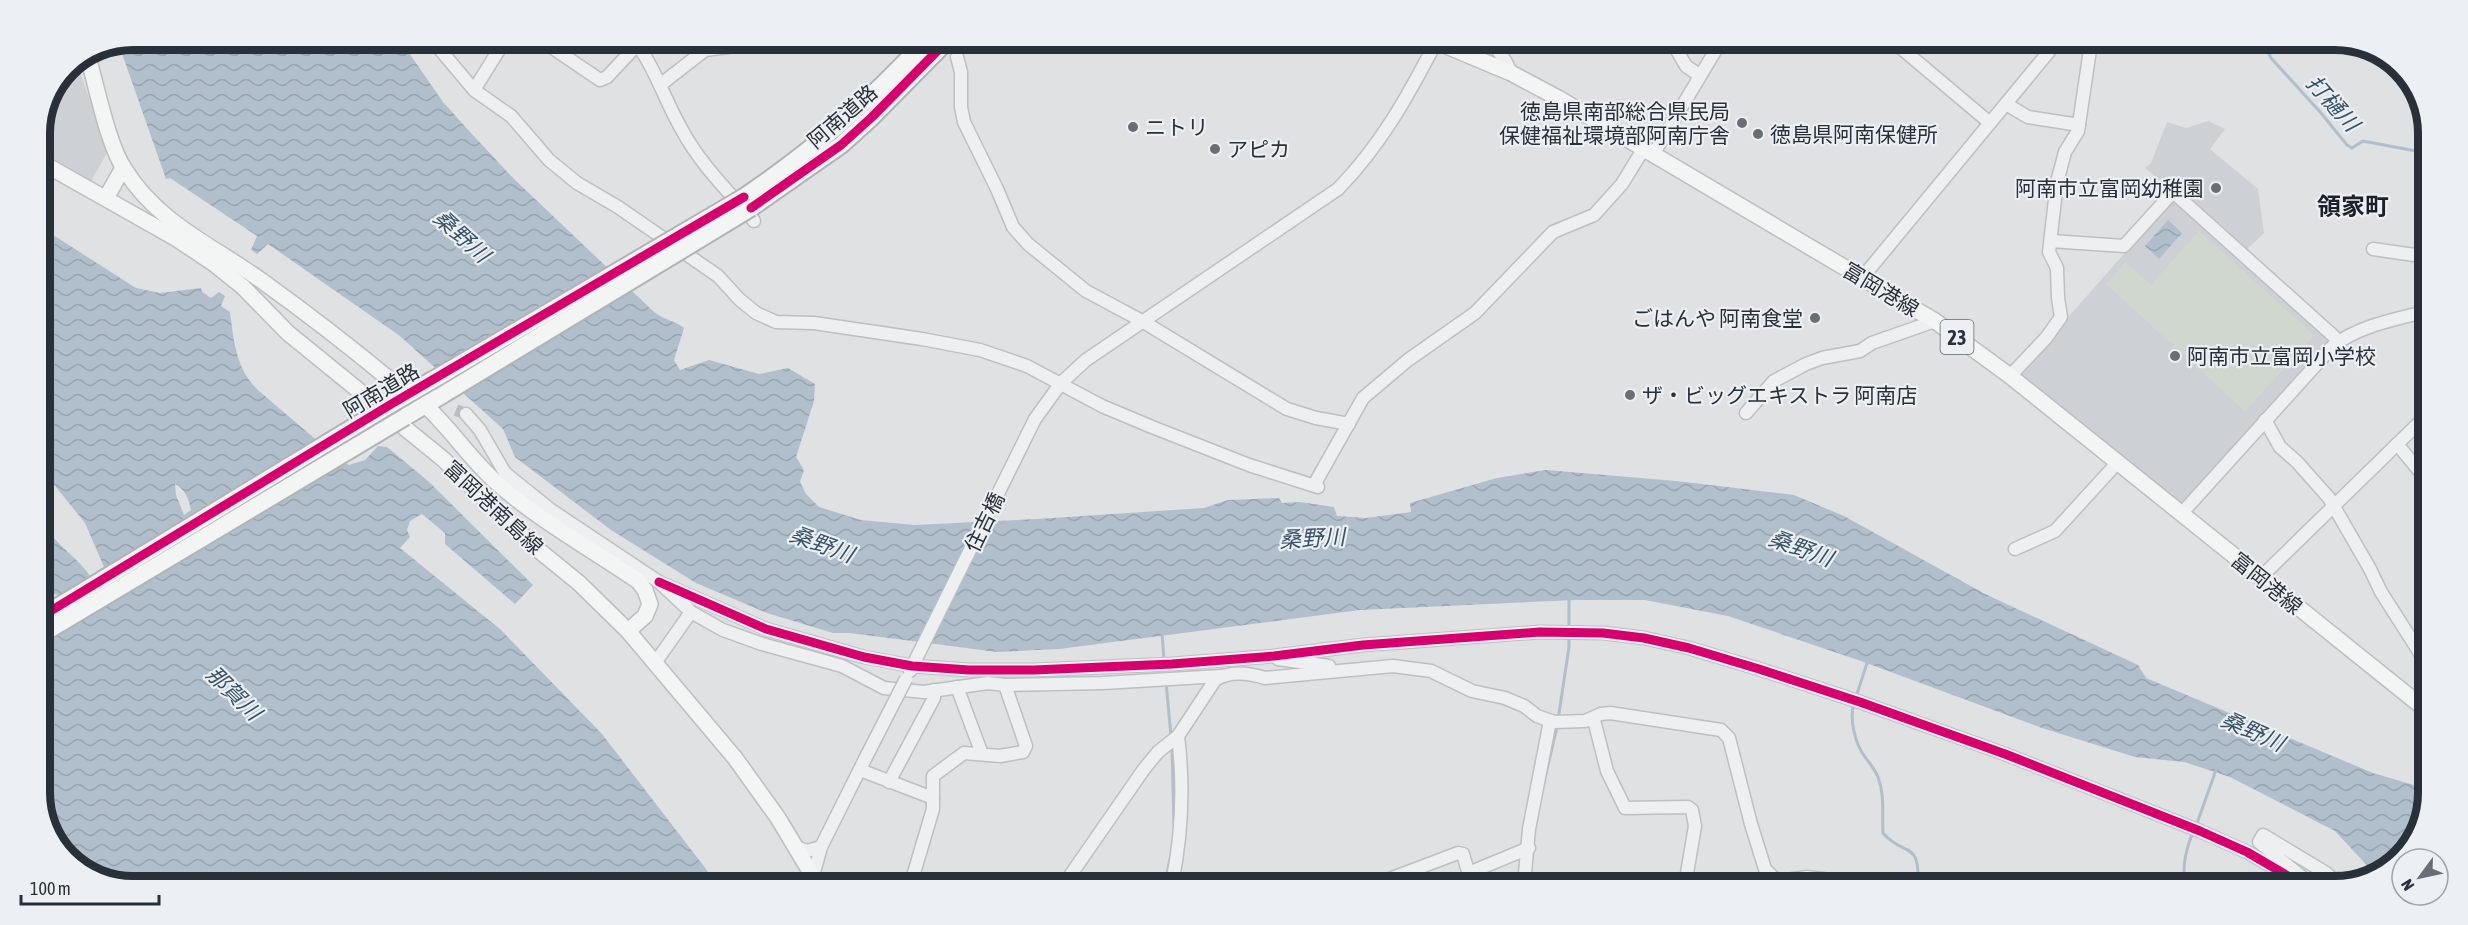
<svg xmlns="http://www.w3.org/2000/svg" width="2468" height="925" viewBox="0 0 2468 925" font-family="'Asap Condensed','Noto Sans JP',sans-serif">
  <defs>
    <pattern id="water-waves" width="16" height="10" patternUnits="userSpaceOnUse" patternTransform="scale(1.5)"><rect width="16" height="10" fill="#b0bfcb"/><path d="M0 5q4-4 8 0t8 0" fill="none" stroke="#97a4af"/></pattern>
  </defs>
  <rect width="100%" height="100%" fill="#dfe1e3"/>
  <g fill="#cdd1d5">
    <polygon points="76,62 108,151 90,183 39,155 39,126 67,66"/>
    <polygon points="2208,121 2225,129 2210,149 2258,189 2264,233 2244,252 2145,168 2151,163 2167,122 2186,128"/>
    <polygon points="2174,197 2332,340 2184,505 2019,373"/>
  </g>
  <polygon fill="#d0d7cf" points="2199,231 2314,335 2245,411 2106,284 2125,262 2151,285"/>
  <g fill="url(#water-waves)" fill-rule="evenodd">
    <path d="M132,39L400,40L443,102L470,132L514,179L653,311C663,320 674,320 684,328L674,360L680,370L709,360L759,374L788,368L815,384L814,401L796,457L804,470L800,482L806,494L819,507L861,520L914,525L1037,519L1204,508L1228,500L1279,498L1282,503L1300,502L1334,507L1337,516L1366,518L1411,512L1410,503L1497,478L1546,470L1676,481L1794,495L1844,516L1985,594L2138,665L2146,678L2373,773L2424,788V823L2388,870L2375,874L2335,831L2230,777L2184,762L2135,757L2042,728L1861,661L1728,616L1645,600H1575L1360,610L1059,649L997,652L850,633H833L767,613L696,583L611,530L515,457L503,429L400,336L268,244L257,254L251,250L257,236L170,178L166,179L119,45Z"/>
    <polygon points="2168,220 2182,233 2159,259 2145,246"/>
    <path d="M39,226L136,288L160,293L201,288L202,292L211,298L219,292L225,296L221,306L230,312C234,342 236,370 259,391L341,461L349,465L365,460L378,446L387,447L428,481L533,585L515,604L445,544V533L422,514L410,521L407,530L410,537L400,548L501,630L602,734L716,882L102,881L58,849L39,799V606L58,595L39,590V530L44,535L48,530C60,548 78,558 90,576L104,567L85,523L39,466ZM175,484C185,489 189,499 191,510L184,515L176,495Z"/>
  </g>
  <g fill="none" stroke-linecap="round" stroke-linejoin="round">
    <g stroke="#b0bfcb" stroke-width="3">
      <polyline points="2264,44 2271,58 2321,113 2347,145 2352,148 2363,141 2421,152 2429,149"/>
      <polyline points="1569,628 1569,599"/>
      <polyline points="1162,632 1164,661"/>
      <polyline points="1166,682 1171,736"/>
      <polyline points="1856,697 1868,660"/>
      <path d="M1854,703C1849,718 1855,744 1865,757C1870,764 1875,769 1878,777C1885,796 1882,813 1883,833C1904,858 1920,838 1918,885"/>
      <polyline points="1558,720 1569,647 1569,635"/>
      <polyline points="1172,745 1174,825"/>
      <polyline points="1544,782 1557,727"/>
      <polyline points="2196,826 2216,770"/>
      <polyline points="1165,883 1170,859"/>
      <path d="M2187,886C2180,870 2187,847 2193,832"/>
    </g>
    <polyline stroke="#babec1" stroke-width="12" stroke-dasharray="12 6" stroke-linecap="butt" points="456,410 466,414"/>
    <g stroke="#bdbfc1" stroke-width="15">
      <g id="minor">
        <polyline points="432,40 474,90 511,116 549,160 577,183 618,207 718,276 739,299 756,313 776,322 814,323 922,339 980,350 1027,366 1102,406 1152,427 1249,465 1318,487"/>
        <polyline points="541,40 600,80 607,77 637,45"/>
        <path d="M634,40C655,67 665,101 682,130C700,164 729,192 754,221"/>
        <polyline points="1492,42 1506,62 1511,73"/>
        <polyline points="1672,42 1686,66 1699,75"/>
        <polyline points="1895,43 1990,123"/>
        <polyline points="957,57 961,72 961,107 964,122 997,189 1013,227 1028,244 1086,291 1142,321 1287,409 1316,418 1349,424"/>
        <polyline points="660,85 705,50 728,47 740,40"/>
        <polyline points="474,90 505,40"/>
        <polyline points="2006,104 2028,117 2079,125"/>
        <polyline points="1654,153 1720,43"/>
        <polyline points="2051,241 2124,246 2173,192 2339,341"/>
        <polyline points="2373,249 2428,257"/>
        <polyline points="1862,278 2056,43"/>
        <polyline points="2010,376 2046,338 2061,317 2058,298 2057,268 2049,252 2057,182 2065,152 2078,131 2091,43"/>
        <polyline points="1746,413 1774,381 1806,364 1822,358 1860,351 1872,343 1935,321"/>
        <polyline points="466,414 480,430 505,473 551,510 659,582 691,612 723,630 762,644 842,666 884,688 924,692 988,683 1005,685 1103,683 1221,676"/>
        <polyline points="2265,420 2280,447 2297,462 2329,498 2370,569 2381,592 2425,661"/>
        <polyline points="2397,444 2426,479"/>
        <polyline points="1314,485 1363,398 1408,360 1475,313 1553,232 1594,215 1622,184 1644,148"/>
        <path d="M2182,513L2333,346C2360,325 2395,320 2427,311"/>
        <polyline points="2015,549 2055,531 2118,462"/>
        <polyline points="2261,577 2427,415"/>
        <polyline points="659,582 766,629 864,657 912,666 969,670 1034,670 1172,664 1274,656 1363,645 1540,632 1603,633 1644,638 1689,648 1759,669 1860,702 2005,754 2200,831 2247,852 2305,886"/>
        <polyline points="1278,659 1329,666"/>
        <polyline points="655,663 691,612"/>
        <path d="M910,671L1035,419L1061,383L1086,360L1338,189C1381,145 1408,96 1436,42"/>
        <polyline points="957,687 982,754"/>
        <polyline points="1592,719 1595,724 1607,771 1625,808 1688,807 1692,810 1695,826 1685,885"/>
        <polyline points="860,770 933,798"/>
        <polyline points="889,782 934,698 934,690"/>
        <polyline points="796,847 807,851 821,847 813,876"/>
        <polyline points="821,847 865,759"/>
        <polyline points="911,883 933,809 933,776 964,753 1000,756 1023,752 1026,746 1005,685"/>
        <path d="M1065,883L1144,769L1158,752L1178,736L1215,680C1230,670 1249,673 1265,678L1393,666L1431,671L1472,691L1505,698L1524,706L1537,716L1554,722L1585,721L1601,714L1610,713L1721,730L1729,738L1751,824L1765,869L1773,877L1780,881L1807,877L1869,885"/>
        <path d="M1172,883C1182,835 1184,785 1178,736"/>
        <polyline points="1376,884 1458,853 1463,854 1467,868 1471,872 1529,848"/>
        <polyline points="1524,884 1529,829 1550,721"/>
        <polyline points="2313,886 2259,842 2263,835 2326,873 2340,885"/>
      </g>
    </g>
    <g stroke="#bcbec0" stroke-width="18">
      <g id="major">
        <polyline points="1437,42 1511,73 1558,98 1935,321 2010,376 2425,709"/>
        <path d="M88,57C97,88 108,145 125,170C158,223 213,246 262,281C305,312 348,345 389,379L411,393"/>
        <polyline points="39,161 177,239 213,263 243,287 288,333 443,459 536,548 579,583 628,631 735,758 778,818 817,883"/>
        <polyline points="106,198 123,168"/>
        <path d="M425,405C451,429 471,460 497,483C540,521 591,549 638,581L645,590L650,604L645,616L628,631"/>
      </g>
    </g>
    <g stroke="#b1b4b7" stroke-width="20">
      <g id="highway">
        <path d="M744,197C813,150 868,103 925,41"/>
        <polyline points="751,208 841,145 872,117 947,41"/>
        <polyline points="393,403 431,381"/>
        <polyline points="405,417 444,394"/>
      </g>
    </g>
    <use href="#minor" stroke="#eeeff0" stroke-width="12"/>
    <use href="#major" stroke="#f3f4f4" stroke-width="15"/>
    <use href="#highway" stroke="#f3f4f4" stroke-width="16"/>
    <g stroke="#bdbfc1" stroke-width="15" stroke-linecap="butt">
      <polyline id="minor-bridge" points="865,759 906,679"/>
    </g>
    <g stroke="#b1b4b7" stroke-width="20" stroke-linecap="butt">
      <g id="highway-bridge">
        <polyline points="431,381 744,197"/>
        <polyline points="444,394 751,208"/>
        <polyline points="39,618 393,403"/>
        <polyline points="39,636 405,417"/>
      </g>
    </g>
    <use href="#minor-bridge" stroke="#eeeff0" stroke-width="12"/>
    <use href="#highway-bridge" stroke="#f3f4f4" stroke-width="16"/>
    <g stroke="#eceff3" stroke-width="13">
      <g id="cycleway">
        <polyline points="751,208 841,145 872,117 947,41"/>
        <polyline points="659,582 766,629 864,657 912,666 969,670 1034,670 1172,664 1274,656 1363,645 1540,632 1603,633 1644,638 1689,648 1759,669 1860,702 2005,754 2200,831 2247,852 2305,886"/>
        <polyline points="39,618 393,403 744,197"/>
      </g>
    </g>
    <use href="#cycleway" stroke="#d6006c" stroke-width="9"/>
  </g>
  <g fill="#686e74" stroke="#eceff3" stroke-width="2">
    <circle cx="1742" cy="123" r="6"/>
    <circle cx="1133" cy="127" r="6"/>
    <circle cx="1758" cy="134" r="6"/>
    <circle cx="1215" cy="149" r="6"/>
    <circle cx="2216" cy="188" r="6"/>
    <circle cx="1815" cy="318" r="6"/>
    <circle cx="2175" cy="356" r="6"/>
    <circle cx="1630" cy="395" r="6"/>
  </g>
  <g text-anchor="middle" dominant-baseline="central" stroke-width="4.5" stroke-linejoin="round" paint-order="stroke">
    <rect fill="#eceff3" stroke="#636971" stroke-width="1.5" x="1940.5" y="320" width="33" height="34" rx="4.5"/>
    <g font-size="20" font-weight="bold" fill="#283039">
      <text x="1957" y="337">23</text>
    </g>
    <g font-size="21" fill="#283039" stroke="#eceff3" text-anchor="start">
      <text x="1730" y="111" text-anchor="end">徳島県南部総合県民局<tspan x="1730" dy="24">保健福祉環境部阿南庁舎</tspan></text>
      <text x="1145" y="127">ニトリ</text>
      <text x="1770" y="134">徳島県阿南保健所</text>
      <text x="1227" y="149">アピカ</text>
      <text x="2204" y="188" text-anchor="end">阿南市立富岡幼稚園</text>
      <text x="1803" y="318" text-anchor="end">ごはんや 阿南食堂</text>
      <text x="2187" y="356">阿南市立富岡小学校</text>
      <text x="1642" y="395">ザ・ビッグエキストラ 阿南店</text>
    </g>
    <g font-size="21" fill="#283039" stroke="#eceff3">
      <text transform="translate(842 116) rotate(-41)">阿南道路</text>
      <text transform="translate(1881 289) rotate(31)">富岡港線</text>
      <text transform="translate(381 390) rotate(-31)">阿南道路</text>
      <text transform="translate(494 507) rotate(43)">富岡港南島線</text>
      <text transform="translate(984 522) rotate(-64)">住吉橋</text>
      <text transform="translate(2267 583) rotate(39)">富岡港線</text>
    </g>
    <g font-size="22" font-style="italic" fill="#385268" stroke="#eceff3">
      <text transform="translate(2333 103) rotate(48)">打樋川</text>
      <text transform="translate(462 236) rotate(42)">桑野川</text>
      <text transform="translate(1312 538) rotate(-3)">桑野川</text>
      <text transform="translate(822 544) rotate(20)">桑野川</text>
      <text transform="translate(1801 548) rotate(20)">桑野川</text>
      <text transform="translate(234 693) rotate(44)">那賀川</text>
      <text transform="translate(2253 731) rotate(24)">桑野川</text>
    </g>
    <g font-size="24" font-weight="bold" fill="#1b212a" stroke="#eceff3">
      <text x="2353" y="206">領家町</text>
    </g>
  </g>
  <path d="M0 0H2468V925H0ZM133 50H2335A83 83 0 0 1 2418 133V793A83 83 0 0 1 2335 876H133A83 83 0 0 1 50 793V133A83 83 0 0 1 133 50Z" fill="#eceff3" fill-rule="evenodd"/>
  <path fill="none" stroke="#283039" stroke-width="8" d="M133 50H2335A83 83 0 0 1 2418 133V793A83 83 0 0 1 2335 876H133A83 83 0 0 1 50 793V133A83 83 0 0 1 133 50Z"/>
  <g transform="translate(2420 877) rotate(237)"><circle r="28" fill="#eceff3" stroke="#9ea3a9" stroke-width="1.5"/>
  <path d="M0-4.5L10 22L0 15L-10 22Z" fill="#686e74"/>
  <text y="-9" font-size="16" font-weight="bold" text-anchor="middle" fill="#283039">N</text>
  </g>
  <path d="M21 895v9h138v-9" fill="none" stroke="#283039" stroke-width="3"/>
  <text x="30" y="895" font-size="18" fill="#283039" stroke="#eceff3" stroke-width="4.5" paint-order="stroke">100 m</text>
</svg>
